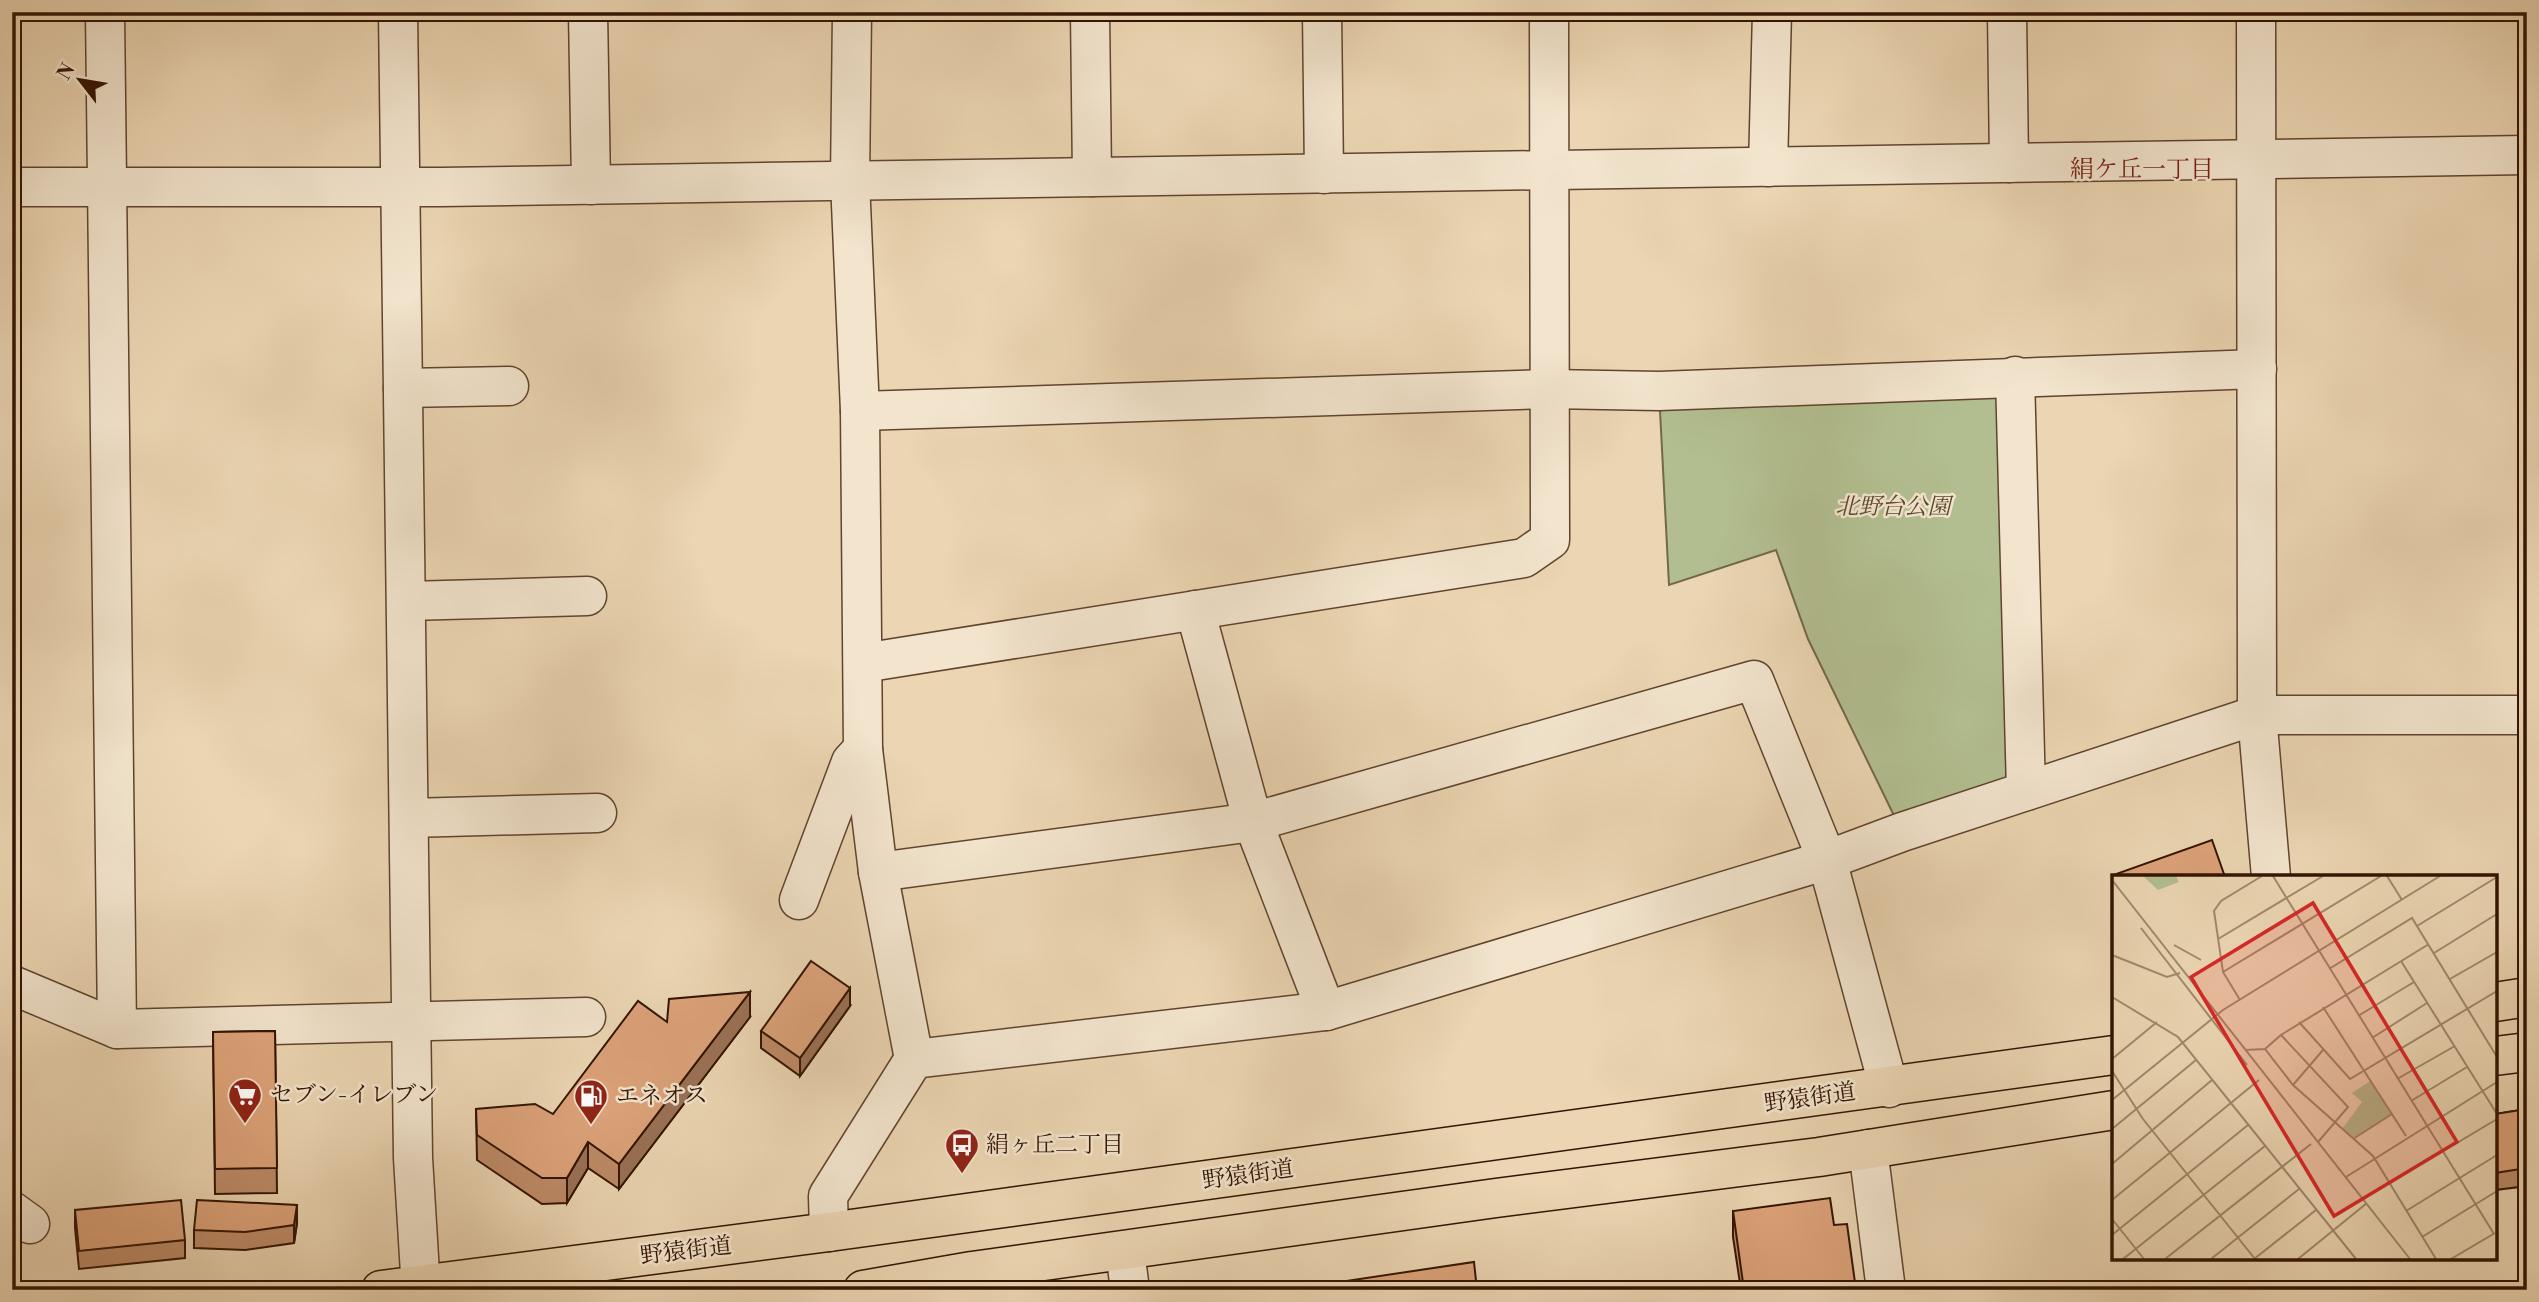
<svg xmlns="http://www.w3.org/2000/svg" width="2539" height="1302" viewBox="0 0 2539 1302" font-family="'Libre Bodoni','Noto Serif JP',serif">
  <rect width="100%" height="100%" fill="#ebd5b2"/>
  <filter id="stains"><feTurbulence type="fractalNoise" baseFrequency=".00286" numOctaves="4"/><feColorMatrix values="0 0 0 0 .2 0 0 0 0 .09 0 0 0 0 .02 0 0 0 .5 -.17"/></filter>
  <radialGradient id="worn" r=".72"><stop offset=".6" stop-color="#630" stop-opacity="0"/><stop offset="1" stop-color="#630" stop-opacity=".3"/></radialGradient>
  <polygon fill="#b2be90" stroke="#726949" stroke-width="2" points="2015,376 2026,791 1902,832 1808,639 1776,550 1669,585 1659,391"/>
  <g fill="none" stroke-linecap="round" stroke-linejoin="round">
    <g stroke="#61442e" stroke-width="41">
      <g id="minor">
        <polyline points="105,12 117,1029"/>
        <polyline points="398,12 413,1158 421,1290"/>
        <polyline points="588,12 591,185"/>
        <polyline points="852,12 850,181 860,411 863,749 878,872"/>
        <polyline points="1090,12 1092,177"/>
        <polyline points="1322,12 1324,174"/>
        <polyline points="2007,12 2009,163"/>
        <polyline points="2256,12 2257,715 2271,877"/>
        <polyline points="1768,167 1772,12"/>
        <polyline points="12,187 441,187 2527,155"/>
        <polyline points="2015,376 2026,791"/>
        <polyline points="403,388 509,386"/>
        <polyline points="860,411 1549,389 1659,391 2257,369"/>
        <polyline points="407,601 587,596"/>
        <polyline points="1195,610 1253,822 1326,1011"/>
        <polyline points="863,663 1524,558 1550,540 1549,12"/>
        <polyline points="410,818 597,813"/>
        <polyline points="799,900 851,762 863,749"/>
        <polyline points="12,985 117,1029 586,1017"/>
        <polyline points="914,1059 878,872 1253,822 1754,680 1827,860 1889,1088"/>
        <polyline points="1868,1149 1886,1290"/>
        <polyline points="12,1211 30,1224"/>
        <polyline points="829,1232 828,1196 914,1059 1326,1011 1827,860 1902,832 2257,715 2527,715"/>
        <polyline points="1125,1251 1130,1290"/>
      </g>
    </g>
    <g stroke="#331402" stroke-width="41">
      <g id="major">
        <polyline points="2495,1002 2527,997"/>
        <polyline points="2495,1056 2527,1052"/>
        <polyline points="381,1290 829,1232 2114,1055"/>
        <polyline points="863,1290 972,1271 1496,1198 1819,1157 2114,1110"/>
      </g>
    </g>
    <use href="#minor" stroke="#f2e4cd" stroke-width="38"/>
    <use href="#major" stroke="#ebd5b2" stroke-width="38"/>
  </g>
  <g fill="#bd8b68" stroke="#331402" stroke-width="2">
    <polygon points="850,1006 800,1076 761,1048 761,1031"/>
    <polygon points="750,1017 619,1189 588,1168 567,1203 542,1204 477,1160 476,1109 553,1114 667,1022"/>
    <polygon points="275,1031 277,1193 215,1194 213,1032"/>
    <polygon points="2527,1109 2527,1186 2495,1190 2495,1114"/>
    <polygon points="75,1210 185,1240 185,1258 79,1269 75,1228"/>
    <polygon points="1733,1211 1834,1225 1856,1290 1741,1290 1733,1237"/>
    <polygon points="297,1223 294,1243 245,1250 194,1248 194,1230"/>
  </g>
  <g fill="#9a7155" stroke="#331402" stroke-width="2">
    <polygon points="850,988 850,1006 800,1076 800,1058"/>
    <polygon points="750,992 750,1017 619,1189 619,1164"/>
    <polygon points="588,1142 588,1168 567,1203 567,1178"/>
    <polygon points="297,1205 297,1223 294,1243 294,1225"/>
  </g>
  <g fill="#dca279" stroke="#331402" stroke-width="2">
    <polygon points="2212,840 2225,877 2117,877 2116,874"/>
    <polygon points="811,961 850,988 800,1058 761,1031"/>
    <polygon points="750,992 619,1164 588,1142 567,1178 542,1178 477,1135 476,1109 535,1104 553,1114 638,1001 667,1022 669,999"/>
    <polygon points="275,1031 277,1168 215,1169 213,1032"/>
    <polygon points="2527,1109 2527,1168 2495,1173 2495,1114"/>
    <polygon points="1830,1198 1834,1225 1847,1224 1856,1290 1744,1290 1733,1211"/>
    <polygon points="181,1200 185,1240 79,1251 75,1210"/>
    <polygon points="197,1200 297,1205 294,1225 245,1232 194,1230"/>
    <polygon points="1474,1262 1477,1290 1320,1290 1319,1285"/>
  </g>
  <defs>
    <g id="supermarket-pin" transform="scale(1.75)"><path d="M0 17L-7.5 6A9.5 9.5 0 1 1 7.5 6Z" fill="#8f2418" stroke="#f2e4cd"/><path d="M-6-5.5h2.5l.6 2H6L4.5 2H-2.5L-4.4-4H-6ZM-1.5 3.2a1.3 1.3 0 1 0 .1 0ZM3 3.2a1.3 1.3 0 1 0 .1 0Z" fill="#fff"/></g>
    <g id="fuel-pin" transform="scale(1.75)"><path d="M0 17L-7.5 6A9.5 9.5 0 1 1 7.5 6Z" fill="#8f2418" stroke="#f2e4cd"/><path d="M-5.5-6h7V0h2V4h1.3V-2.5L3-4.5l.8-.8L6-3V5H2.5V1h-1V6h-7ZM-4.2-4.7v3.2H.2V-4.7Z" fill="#fff"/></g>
    <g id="bus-pin" transform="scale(1.75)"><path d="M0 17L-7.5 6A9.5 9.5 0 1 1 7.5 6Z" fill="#8f2418" stroke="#f2e4cd"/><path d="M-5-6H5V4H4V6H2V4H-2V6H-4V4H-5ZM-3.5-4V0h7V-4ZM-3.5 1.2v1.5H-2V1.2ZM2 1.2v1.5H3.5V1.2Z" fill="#fff"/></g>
  </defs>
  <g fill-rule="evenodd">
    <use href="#supermarket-pin" x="245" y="1095"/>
    <use href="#fuel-pin" x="591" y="1096"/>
    <use href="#bus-pin" x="962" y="1145"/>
  </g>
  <g text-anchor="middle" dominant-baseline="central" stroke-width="5" stroke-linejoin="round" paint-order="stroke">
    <g font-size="23" font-style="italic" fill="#59472d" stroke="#f2e4cd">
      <text x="1893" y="507">北野台公園</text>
    </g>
    <g font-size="23" fill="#331402" stroke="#f2e4cd" text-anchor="start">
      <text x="270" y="1095">セブン-イレブン</text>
      <text x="616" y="1096">エネオス</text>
      <text x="986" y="1145">絹ヶ丘二丁目</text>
    </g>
    <g font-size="23" fill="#331402" stroke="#f2e4cd">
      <text transform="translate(1810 1098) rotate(-8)">野猿街道</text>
      <text transform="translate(1248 1175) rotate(-8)">野猿街道</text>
      <text transform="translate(686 1251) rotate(-7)">野猿街道</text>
    </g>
    <g font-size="24" fill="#7a1f14" stroke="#f2e4cd">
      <text x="2142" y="170">絹ケ丘一丁目</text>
    </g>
  </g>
  <g transform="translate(2112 875)">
    <rect width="385" height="385" fill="#ebd5b2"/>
    <path d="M31,1H64L67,7L46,15ZM258,206L280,239L241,264L230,254L250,227L240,218Z" fill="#b2be90"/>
    <path fill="none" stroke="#a1886c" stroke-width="2" d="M161,1L382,359M275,1L290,25M0,5L298,384M305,51L385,2M29,53L135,190M106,64L211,1M62,70L89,85M322,78L385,39M0,80L55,102L68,98M289,86L385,239M217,94L300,43L385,182M111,97L269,1M338,104L385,77M0,122L66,162L244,384M128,125L111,97L102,36L109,26L150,1M211,132L294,261M246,141L302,107M187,147L238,204L385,116M169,160L317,69M260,163L315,128M153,174L169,160L236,232L206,267M133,175L153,174L181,210L261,281L324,384M0,184L45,147M0,196L31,244L143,384M285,204L343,171M181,210L211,175M0,225L111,135L328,1M299,226L355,192M0,254L84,185M241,264L280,239M0,289L100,205M234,302L385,207M278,308L385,244M0,325L147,205M294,336L385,280M0,344L32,384M0,360L136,250M310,362L385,316M11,384L153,271M53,384L199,269M99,384L187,314M142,384L204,335M186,384L255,328M339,384L383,358"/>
    <path fill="#d62828" fill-opacity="0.15" stroke="#d62828" stroke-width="3.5" d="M201,28L345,267L222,341L79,102Z"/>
    <rect width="385" height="385" fill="none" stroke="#331402" stroke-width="3.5"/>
  </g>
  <rect width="2539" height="1302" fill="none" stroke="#ebd5b2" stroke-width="42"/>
  <rect x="14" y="14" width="2511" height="1274" fill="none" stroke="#331402" stroke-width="3.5"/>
  <rect x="21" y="21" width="2497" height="1260" fill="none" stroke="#331402" stroke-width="2"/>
  <g transform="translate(80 80) rotate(301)" stroke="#f2e4cd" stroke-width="5" paint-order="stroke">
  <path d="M0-5L12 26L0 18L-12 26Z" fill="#331402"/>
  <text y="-10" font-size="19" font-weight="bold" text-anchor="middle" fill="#331402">N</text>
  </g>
  <rect width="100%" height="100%" filter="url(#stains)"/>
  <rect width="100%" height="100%" fill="url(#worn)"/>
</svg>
